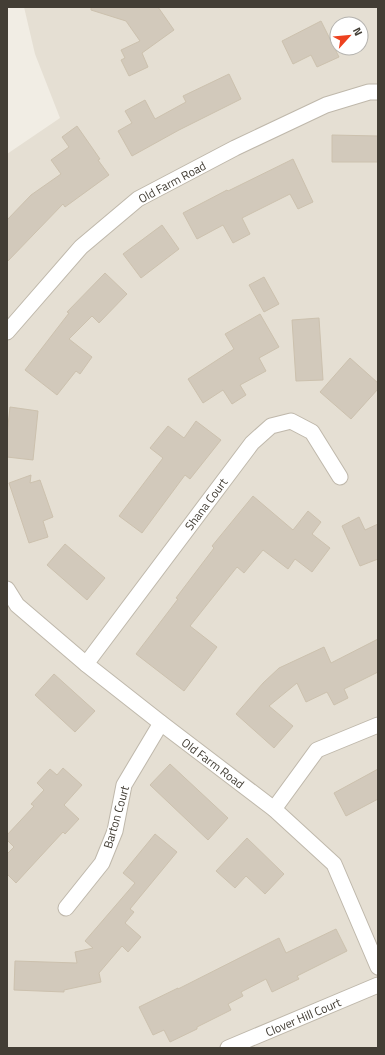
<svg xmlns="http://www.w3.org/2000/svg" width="385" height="1055" viewBox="0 0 385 1055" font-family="'Titillium Web',sans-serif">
  <rect width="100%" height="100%" fill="#f1ede4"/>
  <path fill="#e5dfd3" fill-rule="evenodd" d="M24,7H378V1048H7V154L60,118L35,54ZM337,24H361V48H337Z"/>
  <g fill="#d2c9bb" stroke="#ccc1ae">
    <polygon points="91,7 158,7 174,30 142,53 148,67 129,76 121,60 125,58 121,50 140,41 126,21 91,10"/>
    <polygon points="321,21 339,57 317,67 311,55 293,64 282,41"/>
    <polygon points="229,74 241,99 179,130 132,156 118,131 132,123 125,111 145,100 155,119 186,102 183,96"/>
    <polygon points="77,126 100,159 98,160 109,175 65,207 63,204 7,262 7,220 31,195 61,174 51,160 69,147 62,137"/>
    <polygon points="332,135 378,136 378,162 332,162"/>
    <polygon points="293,159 313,202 298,209 290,194 242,218 250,234 233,243 223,225 197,239 183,213 227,190 228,191"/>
    <polygon points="162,225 179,249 141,278 123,254"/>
    <polygon points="105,273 127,294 99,323 92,316 69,339 92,357 80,374 76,371 57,395 25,370 69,313 67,312"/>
    <polygon points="264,277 279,304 264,312 249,285"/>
    <polygon points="260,314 279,347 259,358 266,371 240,385 246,395 232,404 223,390 203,403 188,379 234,349 225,334"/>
    <polygon points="319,318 323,380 296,381 292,320"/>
    <polygon points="350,358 378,383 378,389 351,419 320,392"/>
    <polygon points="10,407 38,411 33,460 7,457 7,435"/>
    <polygon points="196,421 221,440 190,479 185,475 142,533 119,516 163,458 150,448 168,426 184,438"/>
    <polygon points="31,475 30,483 40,480 53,517 43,521 48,537 29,543 9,483"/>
    <polygon points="253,496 293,530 308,511 321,522 312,534 330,548 312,572 295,559 288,569 263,550 244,573 237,567 190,626 217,647 184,691 136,654 178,599 176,598 214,548 212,546"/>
    <polygon points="359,517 365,530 378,524 378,559 360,566 342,526"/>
    <polygon points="65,544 105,578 87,600 47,565"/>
    <polygon points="378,639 378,672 344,689 348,698 334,705 327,692 306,702 297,683 269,706 293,726 274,748 236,714 263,683 279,668 324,647 331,663"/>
    <polygon points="54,674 95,711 75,732 35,695"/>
    <polygon points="170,764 228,818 208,840 150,785"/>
    <polygon points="63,768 82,785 64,805 79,819 65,834 63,832 16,883 7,874 7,854 14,847 7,840 7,835 34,806 31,804 44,790 37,783 50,769 57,775"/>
    <polygon points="378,769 378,799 346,816 334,793"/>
    <polygon points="155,834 177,852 130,909 134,912 125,923 141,937 128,952 122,946 99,973 101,982 64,990 64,992 14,990 15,961 77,963 75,952 93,948 85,941 135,883 123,873"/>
    <polygon points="247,838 284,874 265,894 246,876 235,888 216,871"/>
    <polygon points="336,929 347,951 297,976 299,979 272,992 266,979 241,992 243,996 228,1004 231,1010 197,1027 197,1029 170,1042 164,1030 153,1035 139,1007 178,988 178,989 279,938 286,953"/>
  </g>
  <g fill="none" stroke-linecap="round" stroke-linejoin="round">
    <g stroke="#bfb8ab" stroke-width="17">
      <g id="street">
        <polyline points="7,332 81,247 138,199 235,148 326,105 369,92 378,92"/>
        <polyline points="7,589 17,605 86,664 161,723 274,809 334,864 378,967"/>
        <polyline points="86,664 252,443 271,426 291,421 312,432 340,477"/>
        <polyline points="274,809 317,750 378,725"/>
        <polyline points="66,908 102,863 115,831 124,785 161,723"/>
        <polyline points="228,1048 378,985"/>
      </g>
    </g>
    <use href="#street" stroke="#fff" stroke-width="15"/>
  </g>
  <g text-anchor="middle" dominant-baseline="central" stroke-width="3.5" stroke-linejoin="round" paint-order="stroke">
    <g font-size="12" fill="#433e35" stroke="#fff">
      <text transform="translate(172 182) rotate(-28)">Old Farm Road</text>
      <text transform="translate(206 504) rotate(-53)">Shana Court</text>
      <text transform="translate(213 763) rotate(37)">Old Farm Road</text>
      <text transform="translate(116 817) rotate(-74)">Barton Court</text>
      <text transform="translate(303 1017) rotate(-23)">Clover Hill Court</text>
    </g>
  </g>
  <rect width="385" height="1055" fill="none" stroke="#433e35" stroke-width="16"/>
  <g transform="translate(349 36) rotate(63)"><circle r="19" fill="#ffffff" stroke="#b4b2ae"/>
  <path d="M0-3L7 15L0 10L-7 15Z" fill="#ed411f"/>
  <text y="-6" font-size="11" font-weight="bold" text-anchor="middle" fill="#433e35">N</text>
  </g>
</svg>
